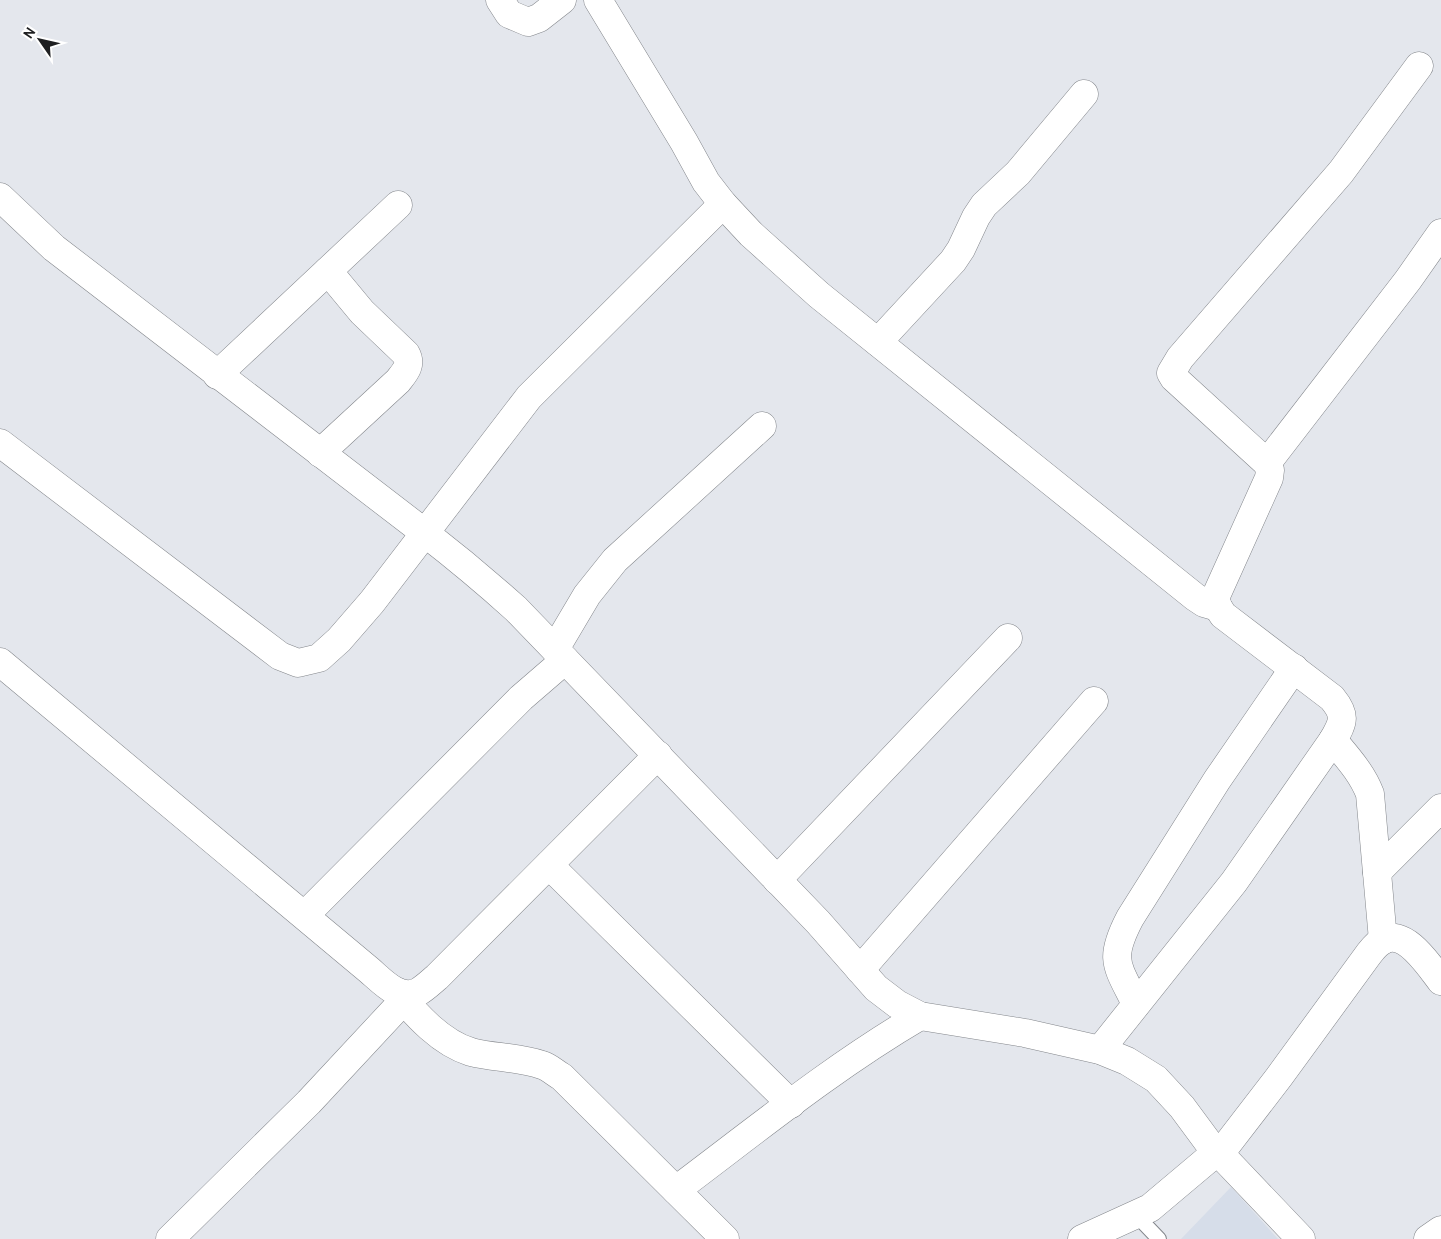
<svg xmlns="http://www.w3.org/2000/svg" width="1441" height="1239" viewBox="0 0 1441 1239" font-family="Overpass,sans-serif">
  <rect width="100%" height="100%" fill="#e4e7ed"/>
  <polygon fill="#d6dde9" points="1231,1187 1278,1239 1180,1239 1181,1239"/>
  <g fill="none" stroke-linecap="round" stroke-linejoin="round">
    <g stroke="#83868b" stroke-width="16">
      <polyline id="service" points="1136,1215 1159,1239"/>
    </g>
    <g stroke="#83868b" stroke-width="29">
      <g id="minor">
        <polyline points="500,0 509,14 528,22 539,18 562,0"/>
        <polyline points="598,0 684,142 706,182 723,204 751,234 819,295 1195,597 1204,603 1218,607"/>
        <path d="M0,197L54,248L425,533C456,557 486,582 516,609L818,922L876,988L897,1004L920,1016L1025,1033L1100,1050L1127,1061L1156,1079L1182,1107L1216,1153"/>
        <polyline points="878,342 953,261 961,249 976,217 984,205 1018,173 1084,94"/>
        <polyline points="217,375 398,205"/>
        <polyline points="0,443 280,656 298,663 319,658 339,640 372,602 529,397 723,204"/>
        <path d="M320,453L398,381C405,372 412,365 406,354L362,312L328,271"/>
        <polyline points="1267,463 1408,280 1441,233"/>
        <polyline points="555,649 587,595 615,560 762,426"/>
        <path d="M0,662L369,970C382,981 399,1001 418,992C425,988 431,982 437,977L658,755"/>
        <path d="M1333,740C1347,757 1362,773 1370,794L1383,940"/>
        <polyline points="549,865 791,1104"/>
        <polyline points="1377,872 1441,808"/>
        <polyline points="777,880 1008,638"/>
        <polyline points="305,915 521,698 565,660"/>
        <polyline points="860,970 1094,701"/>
        <path d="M397,992C416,1015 441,1043 471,1052C494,1058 519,1057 542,1065C549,1067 555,1073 562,1077L725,1239"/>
        <path d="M1136,1004C1117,965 1108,960 1130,918L1217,780L1294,668"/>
        <path d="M1100,1050L1234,882L1333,740C1344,721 1346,715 1332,698L1223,615L1218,607L1215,598L1269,478L1270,470L1267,463L1174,378L1171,373L1180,358L1341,172L1419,66"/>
        <path d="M1219,1155L1279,1077L1368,955C1372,950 1376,944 1382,941C1404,926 1430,967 1441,981"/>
        <path d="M676,1190C756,1130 833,1067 920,1016"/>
        <polyline points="170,1239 309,1102 404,1000"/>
        <polyline points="1082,1239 1150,1208 1213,1155 1216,1153 1222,1156 1301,1239"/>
        <polyline points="1428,1239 1441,1230"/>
      </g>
    </g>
    <use href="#service" stroke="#fff" stroke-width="14"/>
    <use href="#minor" stroke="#fff" stroke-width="28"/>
  </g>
  <g transform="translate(40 40) rotate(304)" stroke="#ffffff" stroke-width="4" paint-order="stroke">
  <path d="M0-4L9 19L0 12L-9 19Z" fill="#1f2022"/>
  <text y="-8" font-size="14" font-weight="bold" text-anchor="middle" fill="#1f2022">N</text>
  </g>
</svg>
